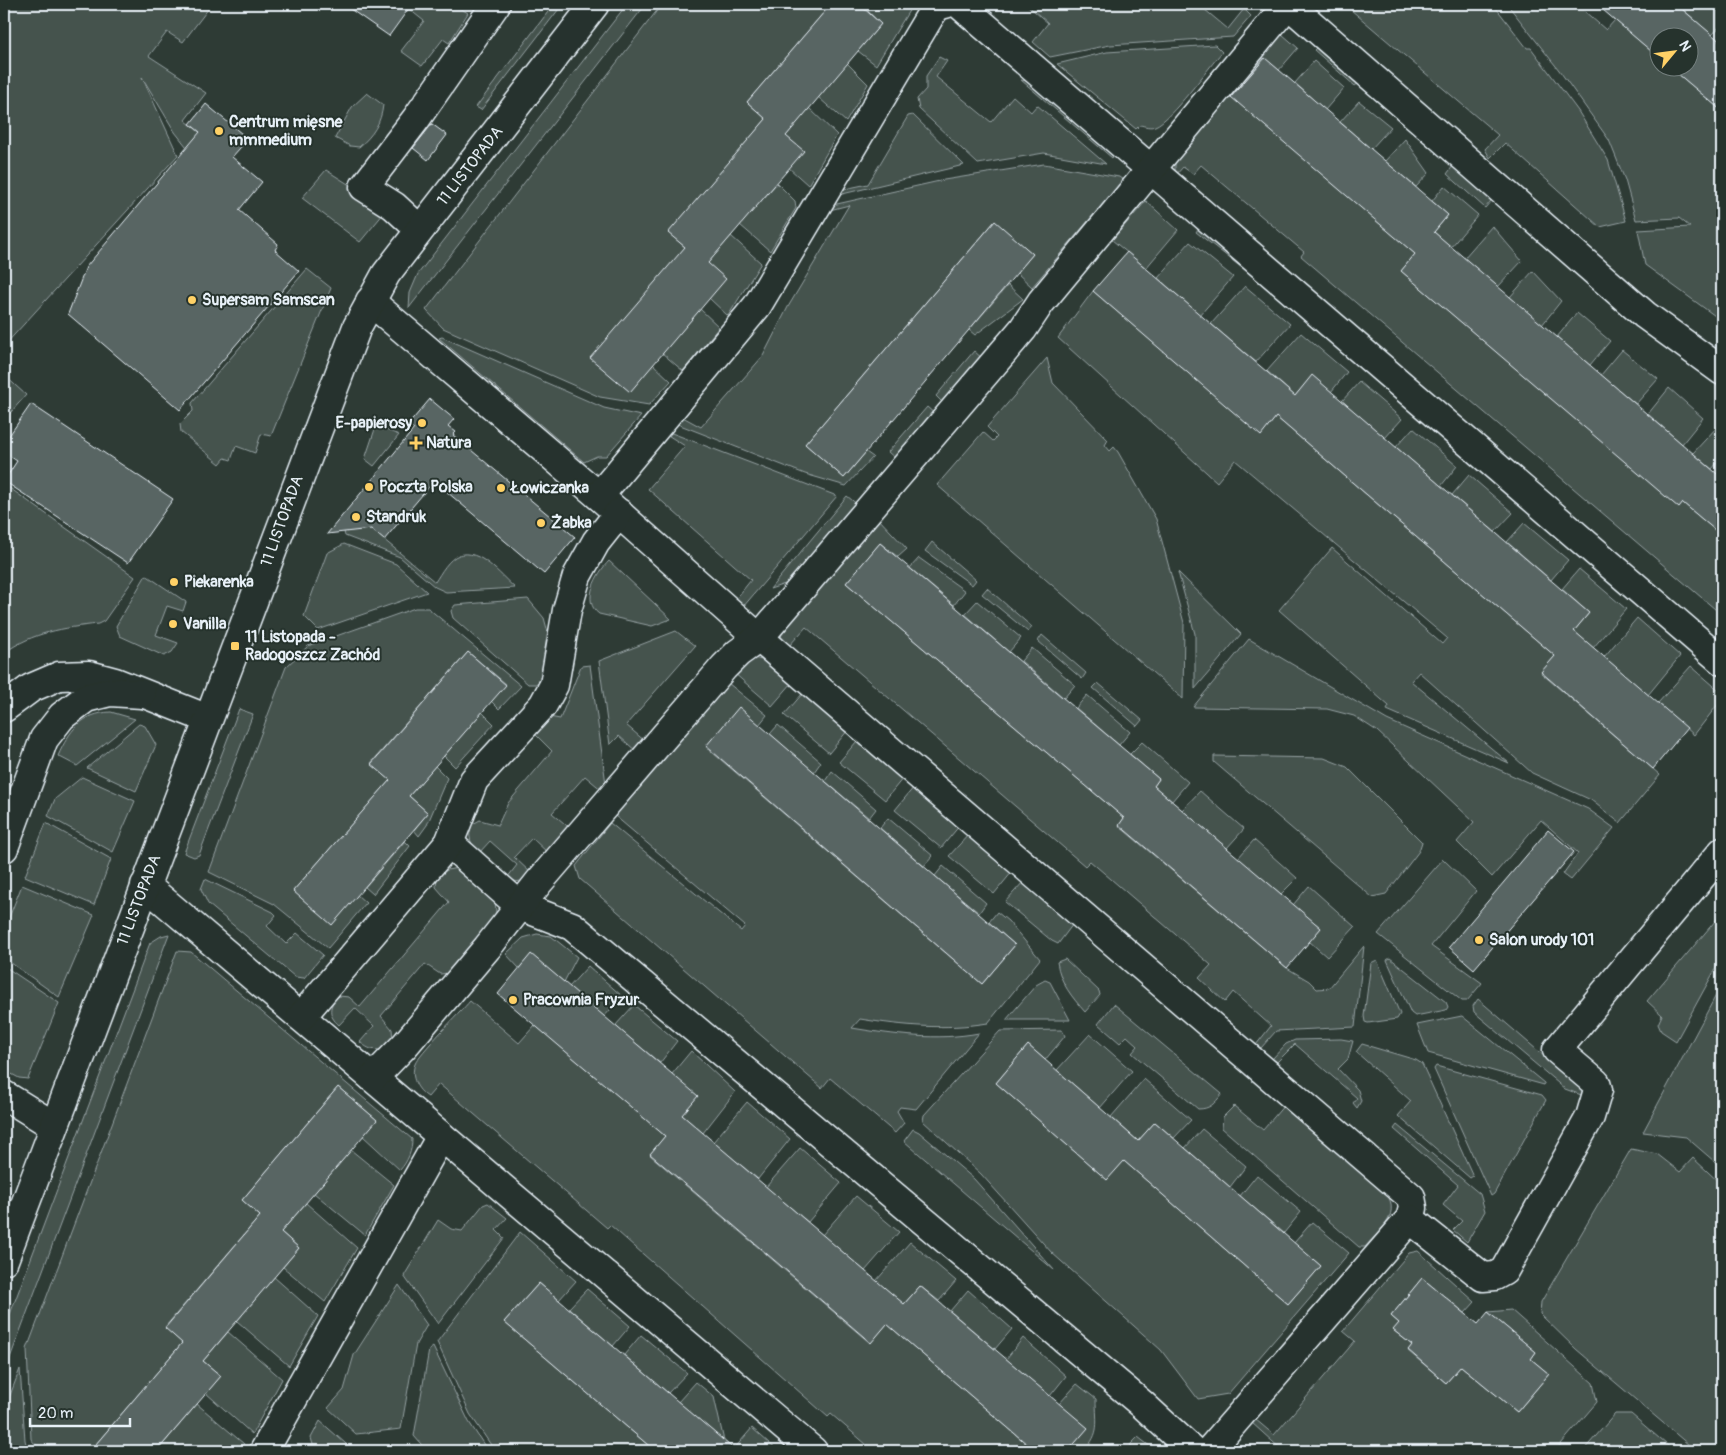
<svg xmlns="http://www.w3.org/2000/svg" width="1726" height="1455" viewBox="0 0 1726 1455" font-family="Pangolin,sans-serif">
  <rect width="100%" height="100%" fill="#2e3b35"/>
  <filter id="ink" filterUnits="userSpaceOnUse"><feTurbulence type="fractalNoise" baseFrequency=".02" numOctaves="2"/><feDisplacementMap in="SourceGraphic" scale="10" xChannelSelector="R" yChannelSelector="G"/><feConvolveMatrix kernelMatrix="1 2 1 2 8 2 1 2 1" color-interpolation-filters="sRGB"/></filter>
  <g filter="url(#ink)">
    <g fill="#45524e" stroke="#96a2a3">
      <polygon points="4,4 212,4 183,42 167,32 149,56 206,93 185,120 212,143 190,151 175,132 142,77 178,155 4,346"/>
      <polygon points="406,4 453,4 468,13 449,43 443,39 422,66 401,51 424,21 405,6"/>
      <polygon points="554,4 562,5 481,110 476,107"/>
      <polygon points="627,4 646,4 409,308 410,293 418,274"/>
      <polygon points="662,4 831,4 747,102 766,119 669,233 685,247 653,364 671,381 649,405 600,397 443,328 426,310"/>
      <polygon points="874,4 913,4 876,65 858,51 881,24 868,11"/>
      <polygon points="1026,4 1198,4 1228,29 1244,9 1251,16 1233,37 1110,45 1050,57 1033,42 1048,23"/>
      <polygon points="1344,4 1493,4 1527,48 1531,48 1578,111 1608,160 1626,221 1600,227 1505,143 1490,158 1485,149 1498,135"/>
      <polygon points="1507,4 1576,4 1606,30 1615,20 1658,57 1658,68 1671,68 1722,111 1722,321 1645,265 1638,230 1690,227 1679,218 1636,220 1625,180 1609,140 1559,70"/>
      <polygon points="1679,4 1722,4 1722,24 1712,35 1678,5"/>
      <polygon points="1282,34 1298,48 1279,70 1264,58 1232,97 1415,254 1401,271 1679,507 1683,503 1722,536 1722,615 1301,256 1304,252 1201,165 1193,174 1183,167 1175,176 1175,152 1256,53"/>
      <path d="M1215,45L1222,52C1209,67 1171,120 1155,126C1150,128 1145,126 1140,125L1136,129L1057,64L1107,52Z"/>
      <polygon points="1317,47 1359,83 1355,86 1314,50"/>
      <polygon points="939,57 947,61 936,77 991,122 1013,96 1031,112 1037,105 1106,164 1044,153 978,164 919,109 917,99 926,89 926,76"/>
      <polygon points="1314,61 1344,88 1325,110 1295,83"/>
      <polygon points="847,63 868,84 846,122 818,97"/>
      <polygon points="1021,80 1033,82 1115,154 1112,158"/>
      <path d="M367,93L383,105C381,123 373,135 359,147L350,146L335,138L352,107Z"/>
      <polygon points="1359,101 1391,127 1371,149 1340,122"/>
      <polygon points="809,108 837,135 808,185 789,168 786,136"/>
      <polygon points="913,115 964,165 834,196 835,191 868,184 908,116"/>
      <polygon points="1405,139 1429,173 1416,187 1385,161"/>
      <polygon points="1044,164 1119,177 1123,180 1032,287 1017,273 1033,254 994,222 805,444 844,478 866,452 873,457 846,486 805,474 675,423 681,416 701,427 763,356 788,307 849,205 826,211 828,206 944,180"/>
      <polygon points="1453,166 1491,201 1485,208 1447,174"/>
      <polygon points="326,170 383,206 384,213 360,242 302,198"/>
      <polygon points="777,183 795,201 796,208 770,251 740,225"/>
      <polygon points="1444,186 1478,215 1451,247 1434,232 1448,215 1432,201"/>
      <polygon points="1146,201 1178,230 1146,268 1112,240"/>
      <polygon points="1200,226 1245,264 1242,268 1196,232"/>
      <polygon points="1492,226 1522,261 1498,287 1464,258"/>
      <polygon points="731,236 761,263 728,316 709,298 708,263"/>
      <polygon points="1190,242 1233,277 1200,315 1158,278"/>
      <polygon points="307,269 331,288 271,436 261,434 255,453 236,446 231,460 225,458 220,464 181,432 180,424 193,411 192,403"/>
      <polygon points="1533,271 1561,301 1542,325 1510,297"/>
      <polygon points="1008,285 1023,299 975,335 969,330"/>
      <polygon points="1245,286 1290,324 1256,362 1211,324"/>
      <polygon points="1093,291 1261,435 1276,417 1555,656 1541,673 1660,775 1620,823 1591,800 1532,773 1419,672 1411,681 1509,763 1387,710 1389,706 1279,610 1332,548 1442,644 1447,638 1235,460 1217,482 1058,338"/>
      <polygon points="700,309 719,327 683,371 662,353"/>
      <polygon points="1577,313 1610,341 1590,365 1557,337"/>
      <polygon points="1301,333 1347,372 1331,392 1312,376 1295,396 1267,371"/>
      <polygon points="442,337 604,408 641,416 606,456 597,456 584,462 439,338"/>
      <polygon points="1622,350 1658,379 1636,404 1601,375"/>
      <polygon points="974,351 984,360 944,404 936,396"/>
      <polygon points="1047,358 1053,383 1108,440 1105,445 1110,451 1114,447 1118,452 1156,519 1184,623 1183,699 937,485 983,432 993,441 997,437 987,427"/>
      <polygon points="4,375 26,395 4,420"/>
      <polygon points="1359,382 1402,419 1385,438 1342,401"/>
      <polygon points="1669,388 1703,418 1682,444 1648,414"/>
      <polygon points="927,407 936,415 897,460 888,452"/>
      <polygon points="376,426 399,435 374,466 365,459"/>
      <polygon points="1718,426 1722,429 1722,468 1717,463 1712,469 1693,453"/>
      <polygon points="1413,428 1457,466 1441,486 1396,447"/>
      <polygon points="669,432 837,496 743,607 735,600 751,580 648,489 685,446 666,434"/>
      <polygon points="1469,475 1513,513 1495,532 1452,495"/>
      <path d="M4,484L135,577L104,621L98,624C63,628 33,632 4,653Z"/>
      <polygon points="847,496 858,505 794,581 770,589"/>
      <polygon points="877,517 907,549 898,557 880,543 846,583 1124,818 1119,826 1287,968 1309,981 1317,989 1329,988 1364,946 1355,1027 1276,1031 1261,1048 1256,1045 1271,1026 1233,992 1225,1002 1199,978 1211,965 1090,861 1085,866 806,627 789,646 781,636 785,627"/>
      <polygon points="1524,523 1568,560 1551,580 1507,542"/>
      <path d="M365,524L435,582C441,573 448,559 459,555C480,548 500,575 515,588L446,592L435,587L400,557L345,536L344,532Z"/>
      <polygon points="932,542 976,580 972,585 925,551"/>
      <polygon points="344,544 396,564 427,592 318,630 304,616 327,553"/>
      <polygon points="919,558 965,591 954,605 910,568"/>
      <path d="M609,561L671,619L652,626L599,614C581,601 597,573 609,561Z"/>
      <polygon points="1579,569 1626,609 1593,648 1574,631 1589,613 1562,589"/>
      <polygon points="1178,572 1241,634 1195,689 1195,634"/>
      <polygon points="146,575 186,602 183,611 167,606 156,635 178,643 172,652 164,656 120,636 116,626"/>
      <polygon points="987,588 1032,627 1028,632 982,594"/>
      <polygon points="528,599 544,618 549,636 544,675 536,684 528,684 453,618 451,611 455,605"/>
      <polygon points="977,601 1021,638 1009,652 965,614"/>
      <polygon points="415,608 428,608 521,686 499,709 491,701 506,684 468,652 371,763 390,780 293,891 357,895 366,903 328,948 274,904 209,872 286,667 308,646"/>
      <polygon points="1637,618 1680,656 1648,695 1604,657"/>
      <polygon points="676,631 695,646 626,725 646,742 637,752 619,736 610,745 599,661"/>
      <polygon points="1042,635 1086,673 1082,679 1038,641"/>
      <polygon points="1249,639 1387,720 1588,809 1614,828 1571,880 1563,874 1578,853 1541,820 1492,877 1457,842 1474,822 1377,731 1354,716 1327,709 1193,707"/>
      <polygon points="1032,648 1075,685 1064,698 1021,661"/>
      <polygon points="754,658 765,661 792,683 772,706 734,673"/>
      <path d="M590,665L606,784L603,791L585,776L552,813L571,829L550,855L532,838L514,857L532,874C523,882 517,884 507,878L517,865L490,841L479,853C470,844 468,837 471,825L480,820L498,825L508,803L552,751L534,733L549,717L560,719L581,666Z"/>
      <polygon points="1691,666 1722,693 1722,699 1694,735 1658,703"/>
      <path d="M728,683L767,715L759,725L739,708L706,747L982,984L1015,945L989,922L997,912L1008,921L1040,959L988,1023C945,1030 903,1026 860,1019L852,1028C895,1035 936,1041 979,1033L916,1109L900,1107L897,1111L904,1123L895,1133L830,1078L822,1088L580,879L576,866L610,823L741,931L745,926L615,816Z"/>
      <polygon points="1098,683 1142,720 1137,726 1093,688"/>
      <polygon points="803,693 848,730 829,753 784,715"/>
      <polygon points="1087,695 1130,732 1119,745 1076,708"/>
      <polygon points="239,709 253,714 199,855 194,857 184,853"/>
      <path d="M111,712L135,719L77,766L58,756C69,731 82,713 111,712Z"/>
      <polygon points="482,712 494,724 455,767 444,756"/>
      <polygon points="139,724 145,726 156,745 136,791 87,768"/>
      <polygon points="778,725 821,762 814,772 770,734"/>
      <polygon points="857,741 903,778 885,800 839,762"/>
      <polygon points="1142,742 1188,782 1172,801 1154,786 1159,779 1130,754"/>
      <polygon points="1214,756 1324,758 1347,767 1422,842 1419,851 1386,894 1372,897 1214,762"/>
      <polygon points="435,766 447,778 427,825 419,836 414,830 428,813 409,796"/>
      <polygon points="832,771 876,809 869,818 825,781"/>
      <polygon points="82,777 135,801 113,852 48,816 55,799"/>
      <polygon points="914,787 960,825 941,848 895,810"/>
      <polygon points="1200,791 1244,829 1227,848 1182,810"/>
      <polygon points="888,818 933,856 924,866 880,828"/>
      <polygon points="46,823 111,859 94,905 25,876"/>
      <polygon points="969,834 1012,872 994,894 949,856"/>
      <polygon points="1254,840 1297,878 1281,894 1238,858"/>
      <polygon points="405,841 410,846 373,894 365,887"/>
      <polygon points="1443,859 1476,891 1431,946 1482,983 1467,1001 1462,1001 1378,934"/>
      <polygon points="943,866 986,903 979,913 935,876"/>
      <path d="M458,868L495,898L496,913L486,930L451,973L440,974L425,964L381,1016L392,1029L393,1041C382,1052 372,1053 360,1042L374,1026L355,1008L339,1025C328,1016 328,1005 339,996L349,997L360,1007L449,902L436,887L437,878L447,870Z"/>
      <polygon points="205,879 273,912 276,915 267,926 286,944 297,933 323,955 304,978 295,977 208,904 201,889"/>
      <polygon points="1024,881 1073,924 1058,944 1052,941 1005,902"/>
      <polygon points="22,885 94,915 59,997 4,958 4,930"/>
      <polygon points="1309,886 1355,927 1327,957 1309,941 1321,928 1293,905"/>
      <polygon points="1722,913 1722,957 1676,1041 1661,1031 1658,1024 1662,1015 1647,1001"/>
      <polygon points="169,934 4,1374 4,1330 150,943 161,936"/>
      <polygon points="537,934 551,936 577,957 564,982 531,955 519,968 506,954 523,938"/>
      <path d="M177,951L191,952L412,1139C412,1151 408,1161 400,1170L363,1136L376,1119L338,1087L242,1200L260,1216L165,1327L182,1343L90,1451C72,1451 40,1455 31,1439L27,1349Z"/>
      <polygon points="1390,958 1446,1002 1448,1007 1446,1010 1415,1016 1411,1013 1387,960"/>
      <path d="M1065,959L1099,991L1100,995L1085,1012C1072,997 1060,983 1057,962Z"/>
      <polygon points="1377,960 1400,1014 1397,1019 1368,1023 1365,1022 1364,1016 1371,963"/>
      <polygon points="4,966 59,1003 28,1079 19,1078 4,1070"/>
      <polygon points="588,966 622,996 604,1017 569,987"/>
      <polygon points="1045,980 1050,982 1070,1020 1006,1020 1036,985"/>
      <polygon points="1722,984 1722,1168 1686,1137 1643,1132"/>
      <polygon points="1478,999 1581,1088 1584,1096 1565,1089 1474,1012 1473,1006"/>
      <path d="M470,1001L519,1043L535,1025L665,1136L650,1155L870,1343L887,1324L1035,1451H874L831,1414L828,1417L610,1225L607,1228L439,1084L428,1097C417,1090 410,1077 415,1064C419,1053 460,1013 470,1001Z"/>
      <path d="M1114,1004L1222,1094C1214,1104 1210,1109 1198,1109L1132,1053L1138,1046L1127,1036L1120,1043L1098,1024Z"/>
      <polygon points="634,1005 677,1041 660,1063 615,1026"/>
      <polygon points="1462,1016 1544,1083 1544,1085 1428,1053 1417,1025"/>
      <polygon points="1062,1030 1065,1036 1045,1060 1028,1045 996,1083 1106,1179 1124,1161 1288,1304 1321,1266 1294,1243 1312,1222 1349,1253 1228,1394 1198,1399 1161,1350 1052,1253 981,1174 923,1121 924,1115 1000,1031"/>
      <polygon points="1090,1034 1132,1071 1100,1108 1057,1070"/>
      <polygon points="1341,1039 1353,1041 1348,1059 1338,1069 1358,1090 1361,1101 1357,1108 1353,1103 1357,1098 1295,1044 1277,1062 1272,1059 1286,1044 1295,1040"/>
      <polygon points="1362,1044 1416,1060 1422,1064 1473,1176 1470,1178 1398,1116 1411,1101 1356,1052"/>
      <polygon points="691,1051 735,1092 703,1133 682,1115 672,1074"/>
      <polygon points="1436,1066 1542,1095 1546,1100 1494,1194 1491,1196 1434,1069"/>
      <polygon points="1144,1079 1191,1120 1174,1138 1155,1122 1138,1141 1111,1117"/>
      <polygon points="747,1102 790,1139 758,1179 713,1142"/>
      <path d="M1285,1104L1384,1188C1402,1216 1383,1226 1365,1247H1359L1222,1128L1223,1117L1234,1106L1263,1130Z"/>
      <polygon points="1397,1125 1480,1194 1485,1211 1467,1242 1453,1230 1462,1221 1443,1205 1458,1185 1394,1129"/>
      <polygon points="913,1129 919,1132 974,1179 1054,1270 904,1141"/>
      <polygon points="1202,1129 1246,1166 1230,1187 1185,1148"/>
      <polygon points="800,1148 841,1183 808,1222 766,1187"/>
      <polygon points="1631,1149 1657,1154 1680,1172 1693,1158 1722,1185 1722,1451 1696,1451 1576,1349 1540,1314 1541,1302"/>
      <polygon points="351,1150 394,1185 365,1235 314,1193"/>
      <polygon points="1257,1175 1301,1212 1284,1233 1240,1196"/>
      <polygon points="856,1196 899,1232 865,1271 822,1235"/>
      <polygon points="306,1203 357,1248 325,1302 283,1267 299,1248 281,1232"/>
      <polygon points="488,1203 507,1218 496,1230 504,1238 438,1324 404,1276 438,1220 451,1229 462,1231 483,1205"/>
      <polygon points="520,1232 576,1281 559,1300 539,1283 504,1322 655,1451 495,1451 470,1414 437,1342"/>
      <polygon points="910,1242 956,1281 939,1301 920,1286 904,1304 876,1281"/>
      <polygon points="1418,1251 1475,1302 1465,1313 1422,1278 1391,1316 1399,1323 1394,1331 1412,1345 1408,1351 1446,1383 1461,1366 1517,1412 1549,1374 1531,1359 1536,1352 1488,1312 1511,1310 1593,1383 1597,1402 1555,1451 1283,1451 1252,1423 1255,1419 1274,1435 1355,1341 1343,1331 1409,1253"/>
      <polygon points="274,1277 318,1316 289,1366 237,1321"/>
      <polygon points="399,1285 427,1325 416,1344 401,1429 356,1434 328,1408 344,1390 354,1355"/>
      <polygon points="587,1289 630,1326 613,1346 569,1308"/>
      <polygon points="968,1290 1012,1329 995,1349 950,1311"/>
      <polygon points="228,1332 282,1379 252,1434 206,1393 221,1376 203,1361"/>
      <polygon points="641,1335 687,1373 668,1393 624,1355"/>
      <polygon points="1023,1338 1066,1376 1050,1396 1006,1359"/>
      <polygon points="433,1347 469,1422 488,1451 427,1451 414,1436 429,1350"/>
      <polygon points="20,1369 25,1440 28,1451 4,1451 4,1411"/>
      <polygon points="696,1382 714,1397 724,1441 678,1402"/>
      <path d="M1077,1384L1096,1399C1096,1424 1101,1432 1084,1451H1068L1087,1428L1059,1404Z"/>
      <polygon points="197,1404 244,1444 238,1451 162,1451 159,1449"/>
      <polygon points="1615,1414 1631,1414 1674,1451 1583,1451"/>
      <polygon points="320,1421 354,1451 317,1451 314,1448 311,1438"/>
      <polygon points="752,1428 778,1451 736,1451 734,1449"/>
      <polygon points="1138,1437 1156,1451 1137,1451 1130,1445"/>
    </g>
    <g fill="#596563" stroke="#e8f1f8">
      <polygon points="343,4 412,4 389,36"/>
      <polygon points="831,4 859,4 881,24 786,136 804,151 708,263 726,279 630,392 590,358 685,247 668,233 766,119 747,102"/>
      <polygon points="1596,4 1676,4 1722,43 1722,111 1671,68 1688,68 1688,38 1658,38 1658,57"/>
      <polygon points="1265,58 1448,215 1434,232 1722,478 1722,536 1683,503 1679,508 1401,271 1415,254 1231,97"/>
      <polygon points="206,104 248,139 232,157 262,182 239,210 278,244 275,250 299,271 180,410 68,314 86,267 200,132 190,124"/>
      <polygon points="432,124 447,135 428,160 413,148"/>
      <polygon points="995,221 1033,254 844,478 805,444"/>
      <polygon points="1127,252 1295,396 1312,375 1589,613 1574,631 1687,728 1653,769 1541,672 1555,656 1276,417 1261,436 1093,291"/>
      <polygon points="430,399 454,419 448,426 456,432 453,435 575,537 544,574 434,481 384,540 371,529 327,534 414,429 408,425"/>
      <polygon points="31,404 173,499 128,563 4,481 17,461 4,452 4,443"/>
      <polygon points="880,543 1159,779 1154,786 1321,928 1287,968 1119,825 1124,818 846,583"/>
      <polygon points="468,652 506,685 409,796 428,813 332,925 293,891 390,780 371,764"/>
      <polygon points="739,707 1015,945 982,984 706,746"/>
      <polygon points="1548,830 1574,852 1474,969 1449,947"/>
      <polygon points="531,954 698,1096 682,1115 865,1271 904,1304 920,1286 1088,1428 1068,1451 1035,1451 887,1324 871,1343 650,1154 665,1136 498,994"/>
      <polygon points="1028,1045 1138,1141 1155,1122 1321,1266 1288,1304 1124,1161 1107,1180 996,1083"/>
      <polygon points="338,1087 377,1120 281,1232 299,1248 203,1361 221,1376 157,1451 90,1451 182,1343 165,1328 260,1216 242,1200"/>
      <polygon points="1422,1278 1478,1324 1488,1312 1536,1352 1531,1359 1549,1374 1517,1412 1461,1366 1446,1383 1408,1350 1412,1345 1393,1330 1399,1323 1391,1316"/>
      <polygon points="539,1283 668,1393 736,1451 655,1451 504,1322"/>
    </g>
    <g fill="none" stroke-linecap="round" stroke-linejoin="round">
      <g stroke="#e8f1f8" stroke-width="31">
        <g id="minor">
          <polyline points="959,4 1722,661"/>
          <polyline points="1288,4 1645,315 1722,371"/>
          <polyline points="419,229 394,206 364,187 416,119 496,4"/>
          <polyline points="370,301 599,496 759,638 1411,1197 1413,1208 1410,1219 1209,1451"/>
          <polyline points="599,496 757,306 930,16 937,6 945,4"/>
          <polyline points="4,708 31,688 59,676 89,675 115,682 208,719"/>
          <polyline points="449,843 520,906 572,926 1142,1404 1193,1451"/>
          <polyline points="4,848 44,739 62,716 86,698 110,692 142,694"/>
          <polyline points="145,885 813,1451"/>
          <polyline points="301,1017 449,843 474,780 543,705 554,685 567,610 577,576 596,542 619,513"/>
          <polyline points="373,1078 405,1045 487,948 539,882 724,667 738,653 759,638 1023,329 1041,302 1288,4"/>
          <polyline points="4,1095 54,1126"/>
          <polyline points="1410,1219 1483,1277 1495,1276 1504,1271 1590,1117 1598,1090 1596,1083 1557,1050 1722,852"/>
          <polyline points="4,1260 357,327 386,274 595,4"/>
          <polyline points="264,1451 441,1136"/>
        </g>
      </g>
      <use href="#minor" stroke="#26332d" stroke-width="28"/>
    </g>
  </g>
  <g fill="#ffd166" stroke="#26332d" stroke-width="2">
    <circle cx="219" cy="131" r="5"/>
    <circle cx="192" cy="300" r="5"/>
    <circle cx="422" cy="423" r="5"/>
    <path d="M413.5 435.5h5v5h5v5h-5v5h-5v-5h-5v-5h5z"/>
    <circle cx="369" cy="487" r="5"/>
    <circle cx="501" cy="488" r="5"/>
    <circle cx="356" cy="517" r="5"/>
    <circle cx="541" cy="523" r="5"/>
    <circle cx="174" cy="582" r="5"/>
    <circle cx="173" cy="624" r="5"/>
    <rect x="230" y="641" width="10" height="10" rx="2.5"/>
    <circle cx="1479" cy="940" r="5"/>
    <circle cx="513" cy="1000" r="5"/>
  </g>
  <g text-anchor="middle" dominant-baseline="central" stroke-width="4" stroke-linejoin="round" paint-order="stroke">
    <g font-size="16" font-weight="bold" fill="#e8f1f8" stroke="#26332d" text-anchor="start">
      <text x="229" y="122">Centrum mięsne<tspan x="229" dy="18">mmmedium</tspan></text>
      <text x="202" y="300">Supersam Samscan</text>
      <text x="412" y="423" text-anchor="end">E-papierosy</text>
      <text x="426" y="443">Natura</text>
      <text x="379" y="487">Poczta Polska</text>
      <text x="511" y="488">Łowiczanka</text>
      <text x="366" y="517">Standruk</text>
      <text x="551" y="523">Żabka</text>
      <text x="184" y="582">Piekarenka</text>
      <text x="183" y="624">Vanilla</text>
      <text x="245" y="637">11 Listopada -<tspan x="245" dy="18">Radogoszcz Zachód</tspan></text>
      <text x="1489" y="940">Salon urody 101</text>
      <text x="523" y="1000">Pracownia Fryzur</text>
    </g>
    <g font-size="16" fill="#e8f1f8" stroke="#26332d">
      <text transform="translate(470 166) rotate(-52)">11 LISTOPADA</text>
      <text transform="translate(282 521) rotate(-70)">11 LISTOPADA</text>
      <text transform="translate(139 900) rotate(-69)">11 LISTOPADA</text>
    </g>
  </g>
  <rect width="1726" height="1455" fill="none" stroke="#26332d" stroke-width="20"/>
  <rect x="10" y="10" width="1706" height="1435" fill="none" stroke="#e8f1f8" stroke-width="2" filter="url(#ink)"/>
  <g transform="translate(1674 52) rotate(61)"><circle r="24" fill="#26332d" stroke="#747f7e"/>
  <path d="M0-4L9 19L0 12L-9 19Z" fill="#ffd166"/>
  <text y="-8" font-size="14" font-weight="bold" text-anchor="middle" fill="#e8f1f8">N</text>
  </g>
  <path d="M30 1418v8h100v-8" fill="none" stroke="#e8f1f8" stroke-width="2.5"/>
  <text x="38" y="1418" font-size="15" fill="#e8f1f8" stroke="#26332d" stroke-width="4" paint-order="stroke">20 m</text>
</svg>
